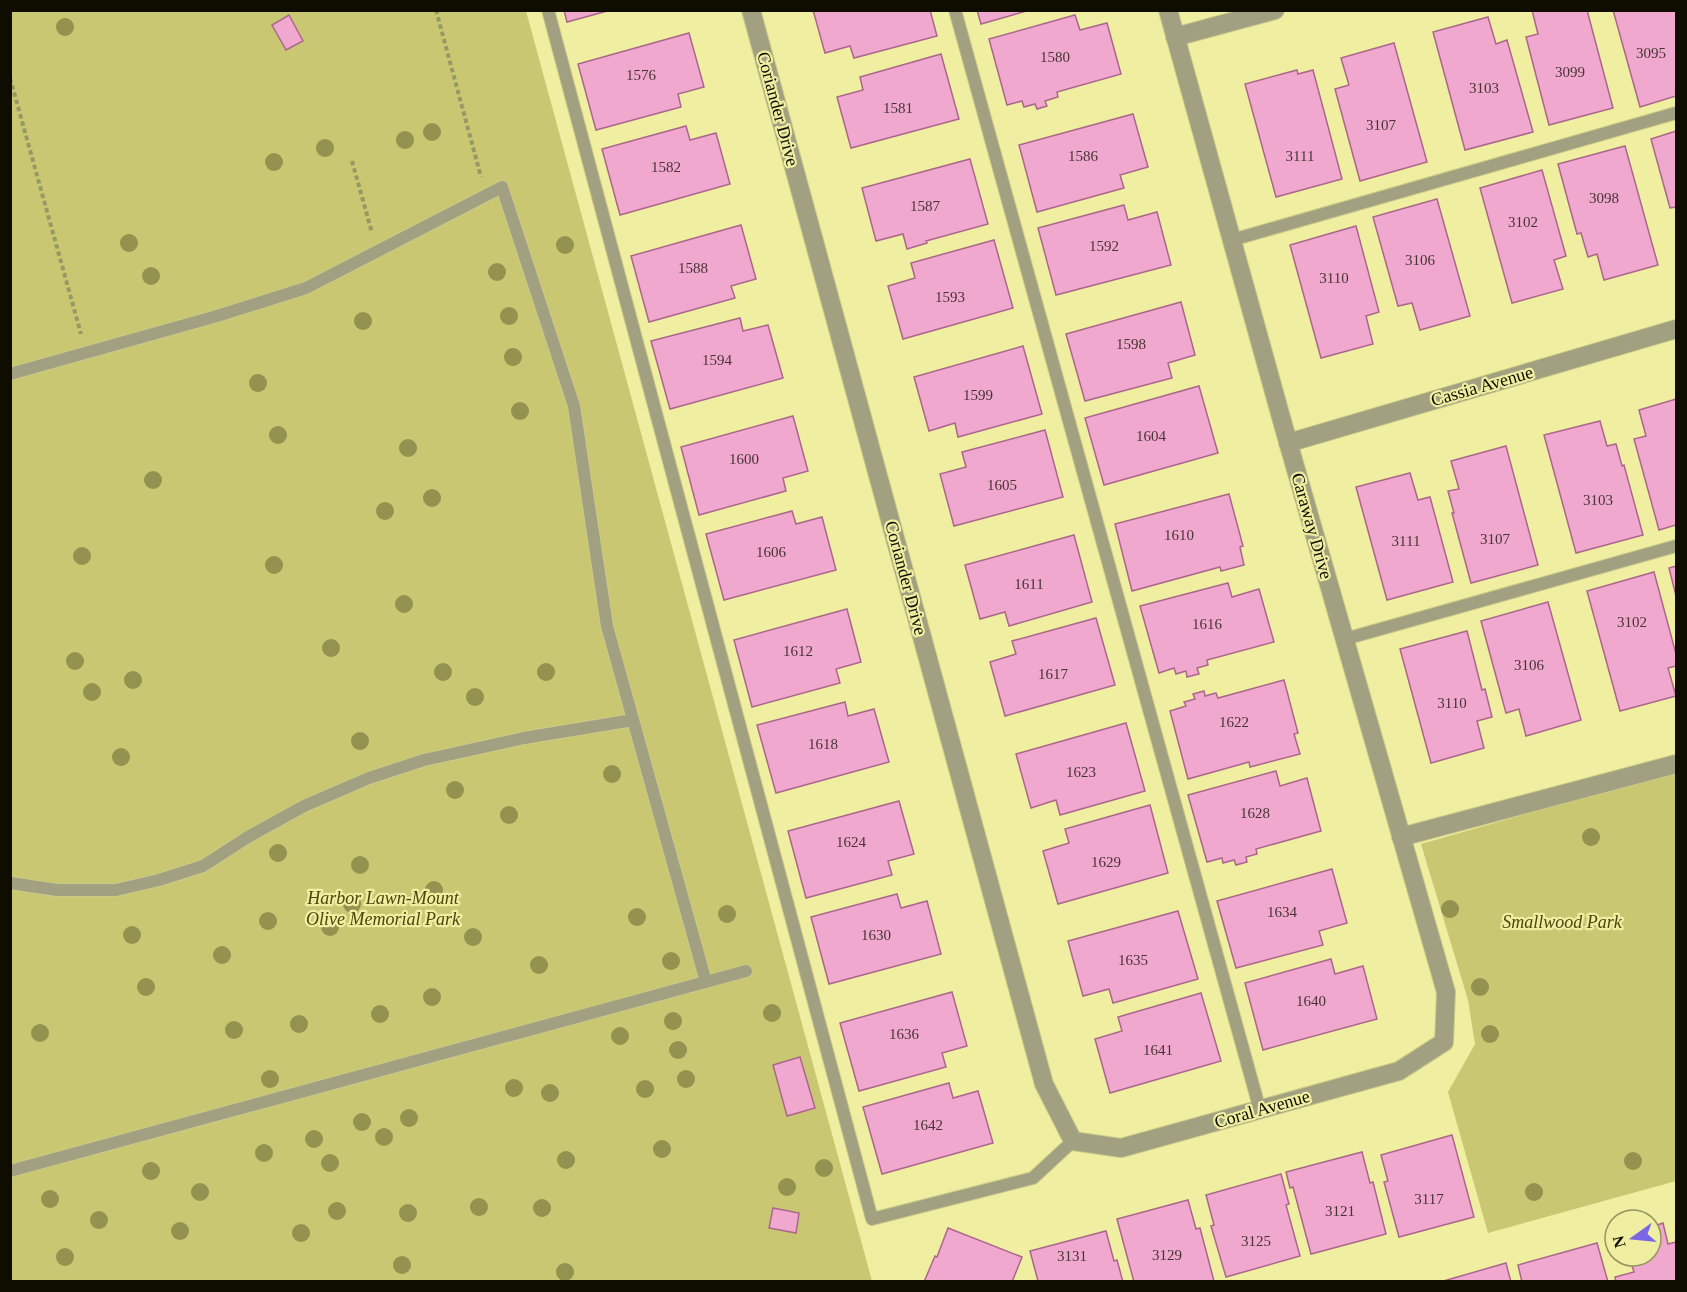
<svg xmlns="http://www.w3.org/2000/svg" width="1687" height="1292" viewBox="0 0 1687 1292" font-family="'Times New Roman',serif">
  <rect width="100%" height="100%" fill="#efeea1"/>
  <g fill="#c9c772">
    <polygon points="10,11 526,11 872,1281 11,1281"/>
    <polygon points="1676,771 1676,1181 1488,1233 1448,1092 1475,1044 1468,1000 1421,844"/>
  </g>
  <g fill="#f1a8ce" stroke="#aa678b" stroke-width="1.5">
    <polygon points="564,10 611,10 567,22"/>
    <polygon points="813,10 930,10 937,36 854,58 850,46 825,53"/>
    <polygon points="977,10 1030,10 981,24"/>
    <polygon points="1532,10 1587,10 1613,108 1549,125 1526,37 1538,34"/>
    <polygon points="1613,10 1676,10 1676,96 1640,107"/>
    <polygon points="289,15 303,41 286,50 272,25"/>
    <polygon points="1075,15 1080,30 1107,23 1121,74 1057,92 1058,97 1045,101 1047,106 1037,109 1035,104 1024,107 1022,101 1007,105 989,39"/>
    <polygon points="1488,17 1496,44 1507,40 1533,132 1465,150 1433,32"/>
    <polygon points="689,33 704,87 678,94 681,107 596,130 578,64"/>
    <polygon points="1394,43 1427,162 1360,181 1335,89 1349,85 1341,58"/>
    <polygon points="941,54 959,119 851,148 837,97 863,90 860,77"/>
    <polygon points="1297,70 1298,74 1313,70 1342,179 1276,197 1245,84"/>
    <polygon points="1133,114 1148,167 1120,175 1124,188 1037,212 1019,145"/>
    <polygon points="686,126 690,140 716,133 730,184 620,215 602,149"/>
    <polygon points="1676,131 1676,207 1670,208 1651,139"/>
    <polygon points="1625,146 1658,265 1604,280 1597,254 1588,257 1581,233 1577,234 1558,164"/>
    <polygon points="970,159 988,224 926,241 927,243 907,249 903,234 876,241 862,188"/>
    <polygon points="1542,170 1566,256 1554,260 1563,289 1512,303 1480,188"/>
    <polygon points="1437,199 1470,316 1420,330 1412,303 1398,306 1373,217"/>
    <polygon points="1124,205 1128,220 1157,212 1171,265 1056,295 1038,228"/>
    <polygon points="741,225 756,279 731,286 735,298 649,322 631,256"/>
    <polygon points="1356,226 1379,312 1366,316 1373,344 1321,358 1290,245"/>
    <polygon points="994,240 1013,308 903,339 888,286 915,278 911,263"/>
    <polygon points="1181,302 1195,355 1168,363 1172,378 1085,401 1066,334"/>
    <polygon points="740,318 743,331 768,325 783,378 670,409 651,341"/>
    <polygon points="1023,346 1042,414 958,437 955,423 929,431 914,377"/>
    <polygon points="1199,386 1218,453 1104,485 1085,418"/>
    <polygon points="1676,399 1676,525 1659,530 1634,439 1646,436 1639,410"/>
    <polygon points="793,416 808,471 783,478 786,491 699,515 681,447"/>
    <polygon points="1600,421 1607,446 1616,444 1622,466 1624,465 1643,535 1576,553 1544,435"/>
    <polygon points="1045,430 1063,497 954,526 940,474 966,467 962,452"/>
    <polygon points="1506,446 1538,565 1471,583 1452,513 1454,513 1448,491 1459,489 1451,461"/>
    <polygon points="1410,473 1418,500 1430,497 1453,582 1387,600 1356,487"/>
    <polygon points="1229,494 1243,546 1240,547 1244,565 1221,571 1220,567 1132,591 1115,524"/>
    <polygon points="792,511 796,524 822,517 836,570 724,600 706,534"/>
    <polygon points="1074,535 1092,602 1009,626 1005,612 980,619 965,565"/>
    <polygon points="1676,566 1676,596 1669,568"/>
    <polygon points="1654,572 1676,654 1676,666 1668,668 1676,696 1620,711 1587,591"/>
    <polygon points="1228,583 1232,597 1259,589 1274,642 1207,660 1208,665 1197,668 1199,674 1187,677 1186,671 1176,674 1174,668 1159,673 1140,606"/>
    <polygon points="1548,602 1581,720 1526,736 1519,709 1506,713 1481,621"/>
    <polygon points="847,609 861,662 836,669 840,683 752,707 734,640"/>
    <polygon points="1096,618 1115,685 1005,716 990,662 1016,654 1012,641"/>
    <polygon points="1467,631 1482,690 1485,689 1492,717 1477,721 1484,748 1431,763 1400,649"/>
    <polygon points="1284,680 1298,733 1294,734 1300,754 1250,767 1249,762 1188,779 1170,711 1186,706 1184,702 1195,699 1193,694 1204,691 1205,696 1216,693 1218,698"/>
    <polygon points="845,702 848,716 874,709 889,762 776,793 757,725"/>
    <polygon points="1126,723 1145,791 1060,815 1056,800 1031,808 1016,754"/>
    <polygon points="1276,771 1280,786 1307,778 1321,831 1256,849 1257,854 1246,857 1247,862 1236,865 1234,860 1223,863 1222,858 1207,862 1188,795"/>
    <polygon points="899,801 914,854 888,861 892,875 806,898 788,831"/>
    <polygon points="1150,805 1168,873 1058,904 1043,851 1069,843 1065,829"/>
    <polygon points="1332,869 1347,923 1319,931 1323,945 1236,968 1217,901"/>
    <polygon points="897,894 901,908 927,901 941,954 829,984 811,917"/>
    <polygon points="1178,911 1198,979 1113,1003 1109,989 1083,996 1068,941"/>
    <polygon points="1331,959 1335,974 1363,966 1377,1019 1263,1050 1245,983"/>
    <polygon points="952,992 967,1046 942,1053 946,1067 859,1091 840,1023"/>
    <polygon points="1201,993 1221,1061 1110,1093 1095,1039 1122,1031 1118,1017"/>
    <polygon points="800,1057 815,1108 787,1116 773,1065"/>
    <polygon points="949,1083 953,1098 978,1091 993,1143 882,1174 863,1107"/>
    <polygon points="1452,1135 1474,1217 1399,1237 1384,1182 1388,1181 1381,1155"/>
    <polygon points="1362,1152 1370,1183 1373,1182 1386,1234 1311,1254 1293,1187 1290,1188 1286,1172"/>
    <polygon points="1281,1174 1289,1204 1286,1205 1300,1256 1226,1277 1211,1226 1214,1225 1206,1195"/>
    <polygon points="1188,1200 1196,1229 1200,1228 1214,1281 1134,1282 1117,1219"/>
    <polygon points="773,1208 799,1213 796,1233 769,1228"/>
    <polygon points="1663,1223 1668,1244 1676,1242 1676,1282 1616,1282 1615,1277 1634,1272 1629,1256 1651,1256 1651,1227"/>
    <polygon points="948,1228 1022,1257 1012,1282 924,1282 935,1256 937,1257"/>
    <polygon points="1106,1231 1114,1261 1117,1260 1123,1282 1038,1281 1030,1251"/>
    <polygon points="1597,1243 1608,1282 1522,1282 1518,1265"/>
    <polygon points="1506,1263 1511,1282 1440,1282"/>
  </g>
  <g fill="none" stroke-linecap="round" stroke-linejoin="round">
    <g stroke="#cbca87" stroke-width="14">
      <g id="service">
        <polyline points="548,10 872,1219 1033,1178 1073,1141"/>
        <polyline points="955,10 1260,1110"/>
        <polyline points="1232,240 1676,113"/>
        <polyline points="10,374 217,316 306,288 502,187 574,406 607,626 706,982"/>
        <polyline points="1345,639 1676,546"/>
        <polyline points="10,883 57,890 116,890 159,880 203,866 248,837 304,806 369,778 424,760 524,738 633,720"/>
        <polyline points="10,1171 746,971"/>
      </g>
    </g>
    <g stroke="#cbca87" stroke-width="20">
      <g id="minor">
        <polyline points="751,10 1044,1084 1073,1141 1121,1148 1399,1071 1444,1042 1446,992 1284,428 1168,10"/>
        <polyline points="1175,37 1275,10"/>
        <polyline points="1288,443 1676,329"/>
        <polyline points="1401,837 1676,764"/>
      </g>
    </g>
    <g stroke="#999864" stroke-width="4" stroke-dasharray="4.5 3" stroke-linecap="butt">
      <polyline points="436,10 481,177"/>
      <polyline points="10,78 81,334"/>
      <polyline points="352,161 372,233"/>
    </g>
    <use href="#service" stroke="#a1a182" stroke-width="12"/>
    <use href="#minor" stroke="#a1a182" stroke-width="18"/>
  </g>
  <g fill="#94924f">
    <circle cx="65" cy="27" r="9"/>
    <circle cx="432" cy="132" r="9"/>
    <circle cx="405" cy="140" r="9"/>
    <circle cx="325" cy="148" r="9"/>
    <circle cx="274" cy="162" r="9"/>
    <circle cx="129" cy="243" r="9"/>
    <circle cx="565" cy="245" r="9"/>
    <circle cx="497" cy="272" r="9"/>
    <circle cx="151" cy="276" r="9"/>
    <circle cx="509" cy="316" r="9"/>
    <circle cx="363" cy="321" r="9"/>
    <circle cx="513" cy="357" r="9"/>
    <circle cx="258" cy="383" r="9"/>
    <circle cx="520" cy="411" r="9"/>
    <circle cx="278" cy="435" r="9"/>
    <circle cx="408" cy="448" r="9"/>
    <circle cx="153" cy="480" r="9"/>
    <circle cx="432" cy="498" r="9"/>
    <circle cx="385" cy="511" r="9"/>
    <circle cx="82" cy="556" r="9"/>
    <circle cx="274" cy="565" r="9"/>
    <circle cx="404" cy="604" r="9"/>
    <circle cx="331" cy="648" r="9"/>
    <circle cx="75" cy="661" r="9"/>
    <circle cx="443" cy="672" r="9"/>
    <circle cx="546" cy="672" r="9"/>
    <circle cx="133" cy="680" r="9"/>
    <circle cx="92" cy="692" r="9"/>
    <circle cx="475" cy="697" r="9"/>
    <circle cx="360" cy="741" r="9"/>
    <circle cx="121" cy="757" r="9"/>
    <circle cx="612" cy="774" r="9"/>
    <circle cx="455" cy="790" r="9"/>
    <circle cx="509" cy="815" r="9"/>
    <circle cx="1591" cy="837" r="9"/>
    <circle cx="278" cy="853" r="9"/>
    <circle cx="360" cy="865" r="9"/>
    <circle cx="434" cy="890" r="9"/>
    <circle cx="352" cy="904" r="9"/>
    <circle cx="1450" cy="909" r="9"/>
    <circle cx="727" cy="914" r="9"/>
    <circle cx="637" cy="917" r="9"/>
    <circle cx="268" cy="921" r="9"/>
    <circle cx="330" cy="927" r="9"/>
    <circle cx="132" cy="935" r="9"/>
    <circle cx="473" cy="937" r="9"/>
    <circle cx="222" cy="955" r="9"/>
    <circle cx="671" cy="961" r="9"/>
    <circle cx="539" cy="965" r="9"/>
    <circle cx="146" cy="987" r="9"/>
    <circle cx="1480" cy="987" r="9"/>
    <circle cx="432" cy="997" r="9"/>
    <circle cx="772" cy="1013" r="9"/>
    <circle cx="380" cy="1014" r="9"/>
    <circle cx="673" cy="1021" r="9"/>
    <circle cx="299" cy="1024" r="9"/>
    <circle cx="234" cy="1030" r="9"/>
    <circle cx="40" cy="1033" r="9"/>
    <circle cx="1490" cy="1034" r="9"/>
    <circle cx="620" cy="1036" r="9"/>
    <circle cx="678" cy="1050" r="9"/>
    <circle cx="270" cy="1079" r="9"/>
    <circle cx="686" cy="1079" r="9"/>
    <circle cx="514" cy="1088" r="9"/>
    <circle cx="645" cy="1089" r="9"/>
    <circle cx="550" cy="1093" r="9"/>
    <circle cx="409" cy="1118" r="9"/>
    <circle cx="362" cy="1122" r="9"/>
    <circle cx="384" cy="1137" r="9"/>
    <circle cx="314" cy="1139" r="9"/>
    <circle cx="662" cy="1149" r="9"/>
    <circle cx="264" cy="1153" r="9"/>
    <circle cx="566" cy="1160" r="9"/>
    <circle cx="1633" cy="1161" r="9"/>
    <circle cx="330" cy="1163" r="9"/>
    <circle cx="824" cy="1168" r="9"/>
    <circle cx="151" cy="1171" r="9"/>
    <circle cx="787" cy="1187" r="9"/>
    <circle cx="200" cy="1192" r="9"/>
    <circle cx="1534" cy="1192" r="9"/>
    <circle cx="50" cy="1199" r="9"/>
    <circle cx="479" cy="1207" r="9"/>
    <circle cx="542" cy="1208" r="9"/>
    <circle cx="337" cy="1211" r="9"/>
    <circle cx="408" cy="1213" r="9"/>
    <circle cx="99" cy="1220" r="9"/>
    <circle cx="180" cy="1231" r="9"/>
    <circle cx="301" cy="1233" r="9"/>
    <circle cx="65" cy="1257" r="9"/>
    <circle cx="402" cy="1265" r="9"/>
    <circle cx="565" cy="1272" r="9"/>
  </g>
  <g text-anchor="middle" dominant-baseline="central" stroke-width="4.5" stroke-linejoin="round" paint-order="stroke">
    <g font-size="15" fill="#473434">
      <text x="1651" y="53">3095</text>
      <text x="1055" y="57">1580</text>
      <text x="1570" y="72">3099</text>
      <text x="641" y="75">1576</text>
      <text x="1484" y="88">3103</text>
      <text x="898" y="108">1581</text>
      <text x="1381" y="125">3107</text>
      <text x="1083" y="156">1586</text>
      <text x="1300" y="156">3111</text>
      <text x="666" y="167">1582</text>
      <text x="1604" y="198">3098</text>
      <text x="925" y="206">1587</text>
      <text x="1523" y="222">3102</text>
      <text x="1104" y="246">1592</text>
      <text x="1420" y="260">3106</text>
      <text x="693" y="268">1588</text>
      <text x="1334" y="278">3110</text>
      <text x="950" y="297">1593</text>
      <text x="1131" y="344">1598</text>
      <text x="717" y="360">1594</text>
      <text x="978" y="395">1599</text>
      <text x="1151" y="436">1604</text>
      <text x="744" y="459">1600</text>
      <text x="1002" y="485">1605</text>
      <text x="1598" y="500">3103</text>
      <text x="1179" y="535">1610</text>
      <text x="1495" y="539">3107</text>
      <text x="1406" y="541">3111</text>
      <text x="771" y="552">1606</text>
      <text x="1029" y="584">1611</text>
      <text x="1632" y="622">3102</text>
      <text x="1207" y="624">1616</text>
      <text x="798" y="651">1612</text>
      <text x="1529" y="665">3106</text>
      <text x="1053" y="674">1617</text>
      <text x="1452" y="703">3110</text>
      <text x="1234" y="722">1622</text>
      <text x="823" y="744">1618</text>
      <text x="1081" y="772">1623</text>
      <text x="1255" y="813">1628</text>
      <text x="851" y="842">1624</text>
      <text x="1106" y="862">1629</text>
      <text x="1282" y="912">1634</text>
      <text x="876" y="935">1630</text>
      <text x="1133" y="960">1635</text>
      <text x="1311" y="1001">1640</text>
      <text x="904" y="1034">1636</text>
      <text x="1158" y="1050">1641</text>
      <text x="928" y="1125">1642</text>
      <text x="1429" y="1199">3117</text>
      <text x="1340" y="1211">3121</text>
      <text x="1256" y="1241">3125</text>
      <text x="1167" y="1255">3129</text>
      <text x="1072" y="1256">3131</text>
    </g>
    <g font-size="18" fill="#0e0d00" stroke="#efeea1">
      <text transform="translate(778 109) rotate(75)">Coriander Drive</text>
      <text transform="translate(1482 386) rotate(-16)">Cassia Avenue</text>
      <text transform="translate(1312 526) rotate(74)">Caraway Drive</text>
      <text transform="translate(906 578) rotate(75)">Coriander Drive</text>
      <text transform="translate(1262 1109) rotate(-16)">Coral Avenue</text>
    </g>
    <g font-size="18" font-style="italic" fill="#4a470c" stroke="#efeea1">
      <text x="383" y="898">Harbor Lawn-Mount<tspan x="383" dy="21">Olive Memorial Park</tspan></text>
      <text x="1562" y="922">Smallwood Park</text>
    </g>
  </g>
  <rect width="1687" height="1292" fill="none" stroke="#0e0d00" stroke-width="24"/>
  <g transform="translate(1633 1238) rotate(255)"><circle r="28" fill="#efeea1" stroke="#959461" stroke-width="1.5"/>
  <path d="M0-4.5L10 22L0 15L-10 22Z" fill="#7b67e3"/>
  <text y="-9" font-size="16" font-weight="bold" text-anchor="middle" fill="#0e0d00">N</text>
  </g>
</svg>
